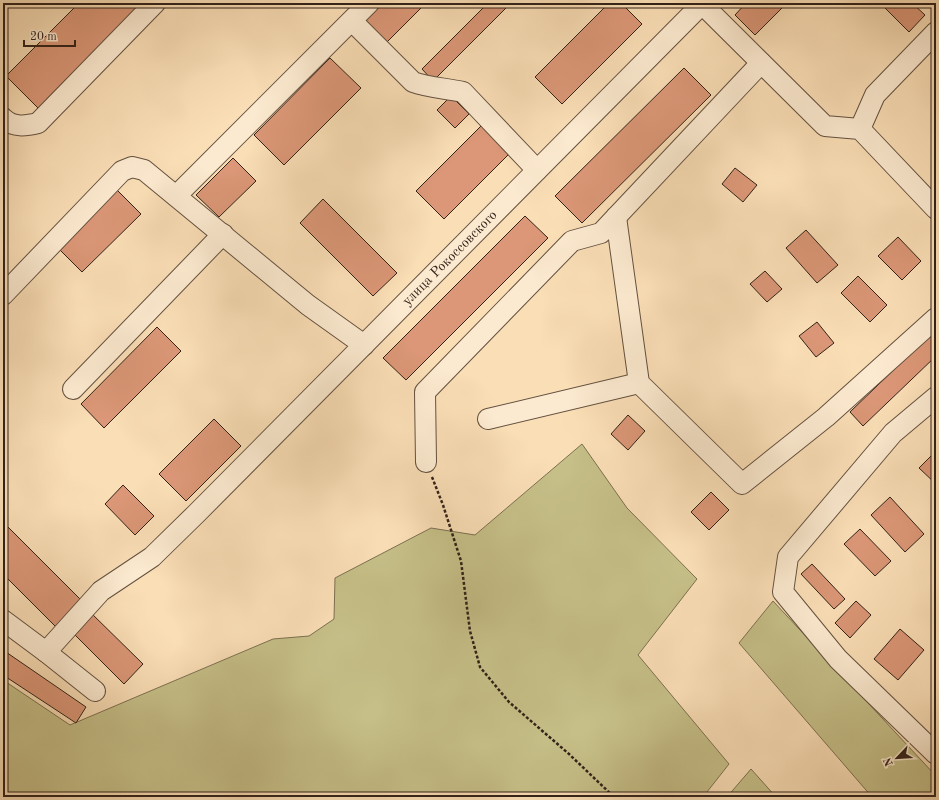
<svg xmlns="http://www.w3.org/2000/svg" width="939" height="800" viewBox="0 0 939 800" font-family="'Old Standard TT',serif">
  <rect width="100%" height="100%" fill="#fadeb6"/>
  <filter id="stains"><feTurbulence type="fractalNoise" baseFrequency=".005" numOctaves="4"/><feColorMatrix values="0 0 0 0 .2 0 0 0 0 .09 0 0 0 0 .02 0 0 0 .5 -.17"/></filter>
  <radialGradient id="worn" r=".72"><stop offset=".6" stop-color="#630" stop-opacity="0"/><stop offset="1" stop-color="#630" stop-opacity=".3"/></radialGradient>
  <g fill="#c6bf88" stroke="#7c7050">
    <polygon points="582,444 627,508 697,579 638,655 729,764 703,797 3,797 3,680 70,725 273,639 309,636 334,619 335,578 431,528 475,535"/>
    <polygon points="773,601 936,776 936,797 872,797 739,643"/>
    <polygon points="751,769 776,797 727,797"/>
  </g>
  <g fill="#db9777" stroke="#322219">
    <polygon points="79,3 132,3 137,8 38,108 6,76"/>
    <polygon points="379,3 426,3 385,44 361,20"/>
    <polygon points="488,3 511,3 433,81 422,69"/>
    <polygon points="609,3 621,3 642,24 562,104 535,77"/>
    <polygon points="746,3 787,3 755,35 735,15"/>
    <polygon points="890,3 912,3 925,15 909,32 885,8"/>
    <polygon points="330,58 361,88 284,165 254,135"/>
    <polygon points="684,68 711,95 582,223 555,196"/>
    <polygon points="451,96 469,114 455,128 437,110"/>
    <polygon points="482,125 510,153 444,219 416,191"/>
    <polygon points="233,158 256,181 219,217 196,195"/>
    <polygon points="735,168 757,185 743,202 722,184"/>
    <polygon points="117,190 141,214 82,272 59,249"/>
    <polygon points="323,199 397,273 373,296 300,223"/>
    <polygon points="525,216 548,238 406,380 383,358"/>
    <polygon points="806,230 838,265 817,283 786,248"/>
    <polygon points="898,237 921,261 902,280 878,256"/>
    <polygon points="765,271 782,289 767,302 750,284"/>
    <polygon points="858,276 887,305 870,322 841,293"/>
    <polygon points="817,322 834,343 816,357 799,336"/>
    <polygon points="157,327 181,351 104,428 81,404"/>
    <polygon points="936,329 936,356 863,426 850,412"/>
    <polygon points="628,415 645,431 628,450 611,434"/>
    <polygon points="214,419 241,446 186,501 159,474"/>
    <polygon points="936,451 936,484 919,468"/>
    <polygon points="123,485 154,516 135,535 105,504"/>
    <polygon points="711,492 729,510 709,530 691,512"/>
    <polygon points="890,497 924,534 905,552 871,515"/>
    <polygon points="3,522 86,605 60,631 3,574"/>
    <polygon points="860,529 891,561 875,576 844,544"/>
    <polygon points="812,564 845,599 834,609 801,574"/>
    <polygon points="856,601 871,615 850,638 835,623"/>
    <polygon points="89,611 143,664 124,684 70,630"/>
    <polygon points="900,629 924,650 898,680 874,659"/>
    <polygon points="3,650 86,707 76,723 3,675"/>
  </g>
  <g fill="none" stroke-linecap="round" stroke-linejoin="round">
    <g stroke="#645140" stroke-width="22">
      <g id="minor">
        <polyline points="702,4 825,126 860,129 936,209"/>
        <path d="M352,21L413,82C429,88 446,88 463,92L537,170"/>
        <path d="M3,118C13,128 26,126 38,123L155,3"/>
        <polyline points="860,129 875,95 936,32"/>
        <polyline points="176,196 369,3"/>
        <polyline points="616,217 639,383 742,484 826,417 936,318"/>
        <polyline points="3,295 122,171 132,167 144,170 308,305 364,345"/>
        <polyline points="73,389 223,234"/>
        <polyline points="936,397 893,433 788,557 783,592 838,659 936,754"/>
        <polyline points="488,419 639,383"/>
        <polyline points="426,462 425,392 572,241 601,233 761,63"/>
        <path id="s1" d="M3,620L46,652L101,591L152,557L197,513L703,3"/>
        <polyline points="46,652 95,691"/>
      </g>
    </g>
    <polyline stroke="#322219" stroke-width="2.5" stroke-dasharray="3 2" stroke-linecap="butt" points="432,477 443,505 461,561 470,631 480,667 509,702 569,754 614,797"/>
    <use href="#minor" stroke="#fcead0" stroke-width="20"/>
  </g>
  <g text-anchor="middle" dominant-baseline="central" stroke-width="3.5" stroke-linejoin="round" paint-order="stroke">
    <g font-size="14" fill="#322219" stroke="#fcead0">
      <text stroke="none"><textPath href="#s1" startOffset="619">улица Рокоссовского</textPath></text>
    </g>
  </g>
  <rect width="939" height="800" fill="none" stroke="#fadeb6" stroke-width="16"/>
  <rect x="4" y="4" width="931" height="792" fill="none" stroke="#322219" stroke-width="2"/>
  <rect x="8" y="8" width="923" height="784" fill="none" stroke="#322219"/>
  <g transform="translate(897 758) rotate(245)" stroke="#fcead0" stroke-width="3" paint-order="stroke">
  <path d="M0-3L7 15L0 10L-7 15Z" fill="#322219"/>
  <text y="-6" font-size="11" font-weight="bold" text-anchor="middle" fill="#322219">N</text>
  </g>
  <path d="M24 40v6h51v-6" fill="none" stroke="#322219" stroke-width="2"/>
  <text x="30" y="40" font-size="12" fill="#322219" stroke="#fcead0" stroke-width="3" paint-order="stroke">20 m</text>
  <rect width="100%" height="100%" filter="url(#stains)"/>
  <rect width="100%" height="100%" fill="url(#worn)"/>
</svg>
